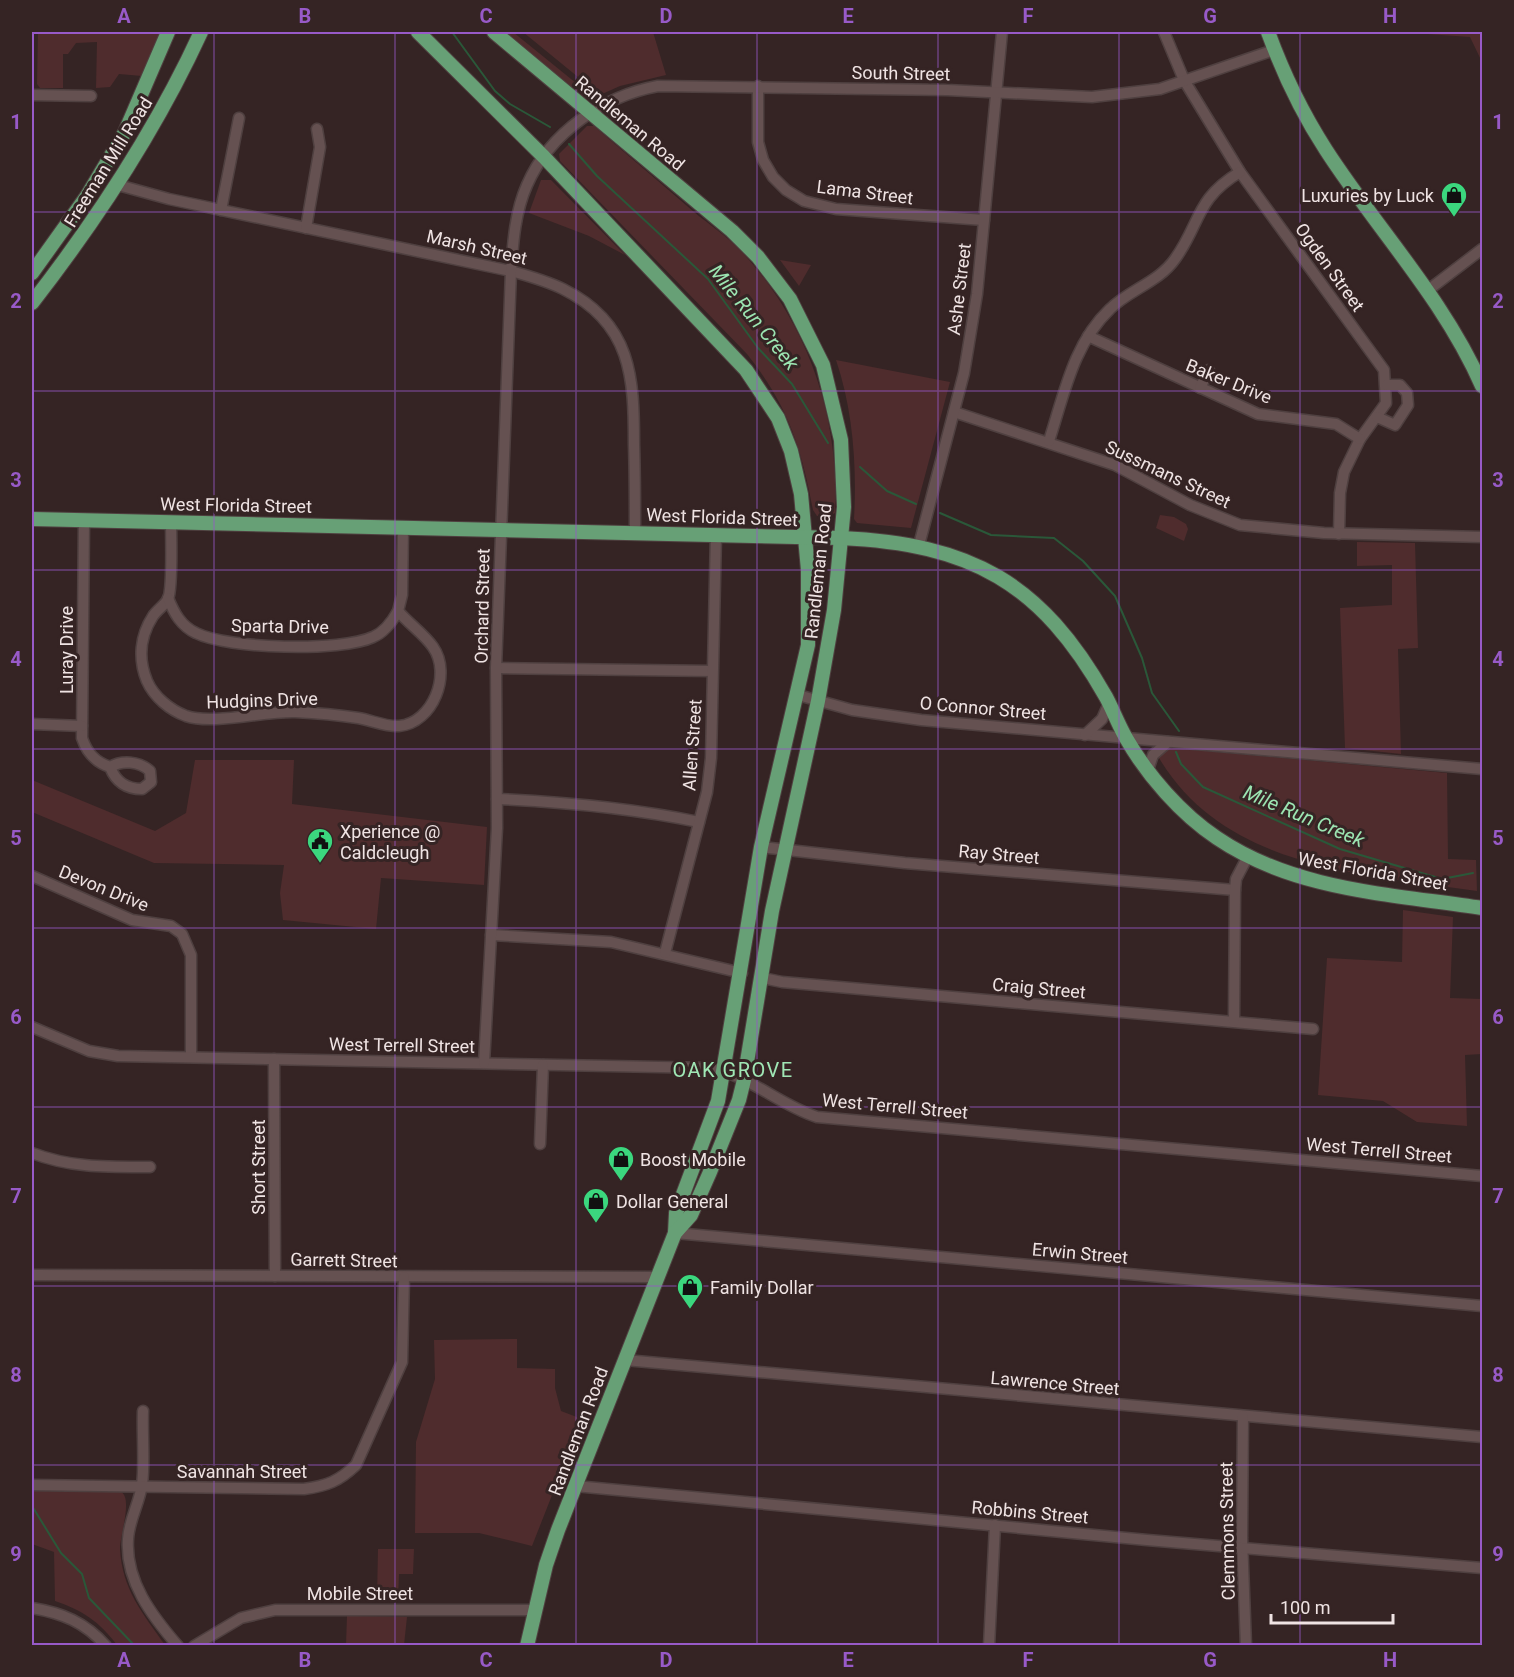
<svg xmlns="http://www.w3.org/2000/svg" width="1514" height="1677" viewBox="0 0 1514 1677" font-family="Roboto,sans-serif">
  <rect width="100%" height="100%" fill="#352424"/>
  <g fill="#4f2c2d">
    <polygon points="38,32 160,32 142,76 119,74 110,87 96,88 97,42 76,43 68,54 63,54 63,88 40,88 37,84"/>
    <polygon points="502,32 513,32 592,96 588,100"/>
    <polygon points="523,32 653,32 666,75 620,86 600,95"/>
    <polygon points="1398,32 1482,32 1482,62 1470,37"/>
    <path d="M587,126H594C627,155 661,183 694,212C710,225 729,238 743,253C808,324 840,418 835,513L827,518L817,516L813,510C801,446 788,406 747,354L560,161L559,154Z"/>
    <polygon points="541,180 551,180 625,255 589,236 529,213"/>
    <polygon points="780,260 811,265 799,286"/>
    <path d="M836,360L950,382L911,528L857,523L854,519C857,466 853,410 836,360Z"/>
    <polygon points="1160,515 1174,517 1186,524 1188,529 1184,541 1156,528"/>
    <polygon points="1357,542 1415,543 1418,648 1398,649 1401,754 1345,748 1340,608 1392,605 1392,565 1357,566"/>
    <path d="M1173,748L1447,773L1448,859L1476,860L1477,891C1364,874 1225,869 1159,758L1166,749Z"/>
    <polygon points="195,760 294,760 292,804 487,827 484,885 381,878 376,929 283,920 280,893 284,865 154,863 32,812 32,780 155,831 186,813"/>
    <polygon points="1403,910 1453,917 1450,998 1482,999 1482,1054 1465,1055 1467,1126 1417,1122 1383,1101 1318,1095 1327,958 1402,962"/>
    <polygon points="517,1339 517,1368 555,1369 555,1388 561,1411 582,1419 532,1546 479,1533 415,1533 416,1442 435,1379 434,1340"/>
    <path d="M32,1491L121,1492C133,1498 120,1535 120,1549C122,1589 143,1614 165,1645H117C100,1622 82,1610 55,1601L54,1552L32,1544Z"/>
    <polygon points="378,1549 414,1549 413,1574 399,1574 398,1599 377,1599"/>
    <polygon points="347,1616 407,1617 404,1645 346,1645"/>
  </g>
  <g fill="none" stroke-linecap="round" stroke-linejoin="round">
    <g stroke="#2a5839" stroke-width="2">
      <polyline points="452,32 495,91 510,104 550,127"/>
      <polyline points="569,144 597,176 708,279 758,348 792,384 828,443"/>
      <polyline points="860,467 887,491 916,504"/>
      <polyline points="940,513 991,535 1054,538 1083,561 1115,596 1142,658 1152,693 1179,731"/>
      <polyline points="1176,752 1181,764 1203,787 1340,849 1442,879 1473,873"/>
      <polyline points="32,1506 61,1553 82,1574 89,1598 135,1646"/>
    </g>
    <g stroke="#4f4040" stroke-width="13">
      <g id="minor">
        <polyline points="1164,32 1184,80 1240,172 1384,370 1386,403 1360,439 1344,472 1340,493 1339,534"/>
        <polyline points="758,86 758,142 763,160 773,177 786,190 804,201 836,209 984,220"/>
        <polyline points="32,95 91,96"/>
        <path d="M118,185L169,199L511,271C529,276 547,281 563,289C632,323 634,378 634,445C635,474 635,503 635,532"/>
        <polyline points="221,210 239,118"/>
        <polyline points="306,228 320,147 317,129"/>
        <polyline points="1427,291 1482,249"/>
        <polyline points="1088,336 1258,414 1336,424 1360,439"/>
        <polyline points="1200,388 1209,370"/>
        <polyline points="954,412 1115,465 1190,505 1240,525 1324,533 1482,537"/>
        <polyline points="1377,417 1395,425 1408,405 1407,393 1400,385 1387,385"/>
        <path d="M1049,441C1064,395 1073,344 1110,309C1129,290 1159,282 1175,259C1201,223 1195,199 1240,172"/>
        <path d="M84,520L82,738C87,753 95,762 110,767C122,760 139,761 150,771L151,782L142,789C126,789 116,782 110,767"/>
        <path d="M171,521C171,537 173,587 168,599C165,605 157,610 153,616C140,636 138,659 147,681C154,697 170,710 186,716C213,725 264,711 295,712C316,713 338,715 358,718C371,720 386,727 399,726C433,723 452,674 433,647C424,634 409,624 398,611L402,595L403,527"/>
        <polyline points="919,545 964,373 977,294 1002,32"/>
        <path d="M168,598C174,613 181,626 196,633C228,649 341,652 373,637C385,632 392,622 398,611"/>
        <polyline points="496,668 712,671"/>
        <polyline points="798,695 852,710 921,720 1482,769"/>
        <polyline points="32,724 82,726"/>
        <polyline points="1085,735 1102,719 1109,703"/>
        <polyline points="1148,770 1153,755 1168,742"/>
        <path d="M497,799C566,802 631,808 699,822"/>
        <polyline points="761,847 905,863 1235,890"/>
        <polyline points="32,876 132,920 171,926 182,934 191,955 191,1056"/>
        <polyline points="491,935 611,942 742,973"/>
        <polyline points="665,953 707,792 711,758 716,534"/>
        <polyline points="763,978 782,982 1313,1029"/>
        <polyline points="1234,1021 1235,890 1236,879 1248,856"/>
        <path d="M32,1027L89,1051L118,1056L710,1068C749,1075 779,1105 817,1117L1482,1176"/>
        <polyline points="274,1059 275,1276"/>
        <path d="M484,1063L497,828L496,668L511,271C513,242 515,212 527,185C550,132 604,96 658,86L947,90L1092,97L1160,89L1274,50"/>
        <polyline points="540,1144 543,1065"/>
        <path d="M32,1153C71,1168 108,1167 150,1167"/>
        <polyline points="675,1233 1482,1306"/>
        <polyline points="32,1275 657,1277"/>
        <polyline points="625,1360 1482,1437"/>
        <path d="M143,1411C142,1435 145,1462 142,1485C139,1504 129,1520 128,1539C125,1581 152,1616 178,1646"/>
        <polyline points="1243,1416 1242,1538 1246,1646"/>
        <path d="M32,1485L304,1489C327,1486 339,1481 356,1465L402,1362L404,1277"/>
        <polyline points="575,1486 1147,1540 1482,1568"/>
        <path d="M32,1608C62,1613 85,1622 106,1646"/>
        <polyline points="194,1646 241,1618 275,1610 534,1610"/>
        <polyline points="989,1646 995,1525"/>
      </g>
    </g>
    <g stroke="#4f4040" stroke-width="16">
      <g id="major">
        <polyline points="418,32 544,157 746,370 778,418 791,451 801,494 808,570 808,645 761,847 718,1101 676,1213 675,1233"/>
        <polyline points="494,32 732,231 758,257 790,299 823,365 841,440 844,507 834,610 818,701 772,911 744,1080 739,1100 710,1172 691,1215 675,1233 558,1530 546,1565 527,1646"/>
        <path d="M1268,32C1283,73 1302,113 1326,150C1377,229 1444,299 1482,386"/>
        <polyline points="32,273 87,196 125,132 168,32"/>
        <path d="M32,303C98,218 156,130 201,32"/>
        <path d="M32,519L841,538C971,544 1041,582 1106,697C1113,710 1118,724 1126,738C1147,775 1181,814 1217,838C1295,891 1392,894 1482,908"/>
      </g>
    </g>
    <use href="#minor" stroke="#655151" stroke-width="10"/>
    <use href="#major" stroke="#67a076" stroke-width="14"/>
  </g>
  <path fill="none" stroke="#985ac8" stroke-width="1.5" stroke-opacity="0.55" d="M214,32V1646M395,32V1646M576,32V1646M757,32V1646M938,32V1646M1119,32V1646M1300,32V1646M32,212H1482M32,391H1482M32,570H1482M32,749H1482M32,928H1482M32,1107H1482M32,1286H1482M32,1465H1482"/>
  <defs>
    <g id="shop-pin" transform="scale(1.35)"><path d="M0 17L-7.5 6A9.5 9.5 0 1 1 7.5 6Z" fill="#3bd77e" stroke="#352424"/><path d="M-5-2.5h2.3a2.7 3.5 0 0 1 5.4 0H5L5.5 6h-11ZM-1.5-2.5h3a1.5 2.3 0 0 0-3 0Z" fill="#111"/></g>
    <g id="civic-pin" transform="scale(1.35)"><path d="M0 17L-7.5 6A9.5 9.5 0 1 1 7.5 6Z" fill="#3bd77e" stroke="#352424"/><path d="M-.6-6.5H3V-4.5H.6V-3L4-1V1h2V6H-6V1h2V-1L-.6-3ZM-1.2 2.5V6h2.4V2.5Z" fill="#111"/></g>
  </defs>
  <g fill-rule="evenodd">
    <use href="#shop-pin" x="1454" y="195"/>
    <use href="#civic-pin" x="320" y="841"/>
    <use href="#shop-pin" x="621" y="1159"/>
    <use href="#shop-pin" x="596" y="1201"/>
    <use href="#shop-pin" x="690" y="1287"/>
  </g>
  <g text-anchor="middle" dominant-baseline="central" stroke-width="6" stroke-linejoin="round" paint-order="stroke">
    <g font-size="18" fill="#efe3e3" stroke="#352424">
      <text transform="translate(901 73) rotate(1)">South Street</text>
      <text transform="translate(630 123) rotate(40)">Randleman Road</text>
      <text transform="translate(108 162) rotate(-58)">Freeman Mill Road</text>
      <text transform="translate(865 192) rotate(7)">Lama Street</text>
      <text transform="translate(477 247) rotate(13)">Marsh Street</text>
      <text transform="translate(1330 267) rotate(54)">Ogden Street</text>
      <text transform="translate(959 289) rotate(-83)">Ashe Street</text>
      <text transform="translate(1229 381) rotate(22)">Baker Drive</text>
      <text transform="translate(1168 474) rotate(25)">Sussmans Street</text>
      <text transform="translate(236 505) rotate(1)">West Florida Street</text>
      <text transform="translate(722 517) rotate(2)">West Florida Street</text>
      <text transform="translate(818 571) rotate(-84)">Randleman Road</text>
      <text transform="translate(482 606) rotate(-89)">Orchard Street</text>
      <text transform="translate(280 626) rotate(1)">Sparta Drive</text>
      <text transform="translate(66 650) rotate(-90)">Luray Drive</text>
      <text transform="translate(262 700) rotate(-2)">Hudgins Drive</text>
      <text transform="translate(983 708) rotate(5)">O Connor Street</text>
      <text transform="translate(692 745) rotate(-86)">Allen Street</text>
      <text transform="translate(999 854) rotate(5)">Ray Street</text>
      <text transform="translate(1373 871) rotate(10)">West Florida Street</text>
      <text transform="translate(104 888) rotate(22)">Devon Drive</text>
      <text transform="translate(1039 988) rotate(5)">Craig Street</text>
      <text transform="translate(402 1045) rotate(1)">West Terrell Street</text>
      <text transform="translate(895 1106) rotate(5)">West Terrell Street</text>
      <text transform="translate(1379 1150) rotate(5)">West Terrell Street</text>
      <text transform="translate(258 1167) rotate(-90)">Short Street</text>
      <text transform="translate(1080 1253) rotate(5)">Erwin Street</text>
      <text transform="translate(344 1260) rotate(1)">Garrett Street</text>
      <text transform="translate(1055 1383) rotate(5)">Lawrence Street</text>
      <text transform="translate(578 1431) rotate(-69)">Randleman Road</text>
      <text x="242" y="1471">Savannah Street</text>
      <text transform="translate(1030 1512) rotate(5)">Robbins Street</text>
      <text transform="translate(1227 1531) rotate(-91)">Clemmons Street</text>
      <text x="360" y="1593">Mobile Street</text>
    </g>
    <g font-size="18" fill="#efe3e3" stroke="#352424" text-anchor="start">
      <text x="1434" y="195" text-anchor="end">Luxuries by Luck</text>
      <text x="340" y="831">Xperience @<tspan x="340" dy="21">Caldcleugh</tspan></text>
      <text x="640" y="1159">Boost Mobile</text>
      <text x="616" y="1201">Dollar General</text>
      <text x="710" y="1287">Family Dollar</text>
    </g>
    <g font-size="20" font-style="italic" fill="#9ce5b2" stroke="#352424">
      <text transform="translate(754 317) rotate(51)">Mile Run Creek</text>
      <text transform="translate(1304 816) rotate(23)">Mile Run Creek</text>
    </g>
    <g font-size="20" letter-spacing="1.5" fill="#a0e7b5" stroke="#352424">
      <text x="733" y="1070">OAK GROVE</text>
    </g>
  </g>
  <rect width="1514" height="1677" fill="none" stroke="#352424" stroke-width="66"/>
  <path d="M1271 1614v9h122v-9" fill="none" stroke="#efe3e3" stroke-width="3"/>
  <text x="1280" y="1614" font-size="18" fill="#efe3e3" stroke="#352424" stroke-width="4.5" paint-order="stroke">100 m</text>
  <rect x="33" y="33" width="1448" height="1611" fill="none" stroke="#985ac8" stroke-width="2"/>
  <g font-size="20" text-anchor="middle" font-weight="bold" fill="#985ac8">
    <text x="124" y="23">A</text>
    <text x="305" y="23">B</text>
    <text x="486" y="23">C</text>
    <text x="666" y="23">D</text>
    <text x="848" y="23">E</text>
    <text x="1028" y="23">F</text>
    <text x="1210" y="23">G</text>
    <text x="1390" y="23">H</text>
    <text x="16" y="129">1</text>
    <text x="1498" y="129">1</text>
    <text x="16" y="308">2</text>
    <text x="1498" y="308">2</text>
    <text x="16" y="487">3</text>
    <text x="1498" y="487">3</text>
    <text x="16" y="666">4</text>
    <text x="1498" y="666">4</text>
    <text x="16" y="845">5</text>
    <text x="1498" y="845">5</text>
    <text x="16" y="1024">6</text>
    <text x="1498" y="1024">6</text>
    <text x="16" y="1203">7</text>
    <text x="1498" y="1203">7</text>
    <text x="16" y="1382">8</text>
    <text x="1498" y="1382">8</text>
    <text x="16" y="1561">9</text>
    <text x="1498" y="1561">9</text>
    <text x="124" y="1667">A</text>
    <text x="305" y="1667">B</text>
    <text x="486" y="1667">C</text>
    <text x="666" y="1667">D</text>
    <text x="848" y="1667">E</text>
    <text x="1028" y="1667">F</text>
    <text x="1210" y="1667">G</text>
    <text x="1390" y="1667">H</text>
  </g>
</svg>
